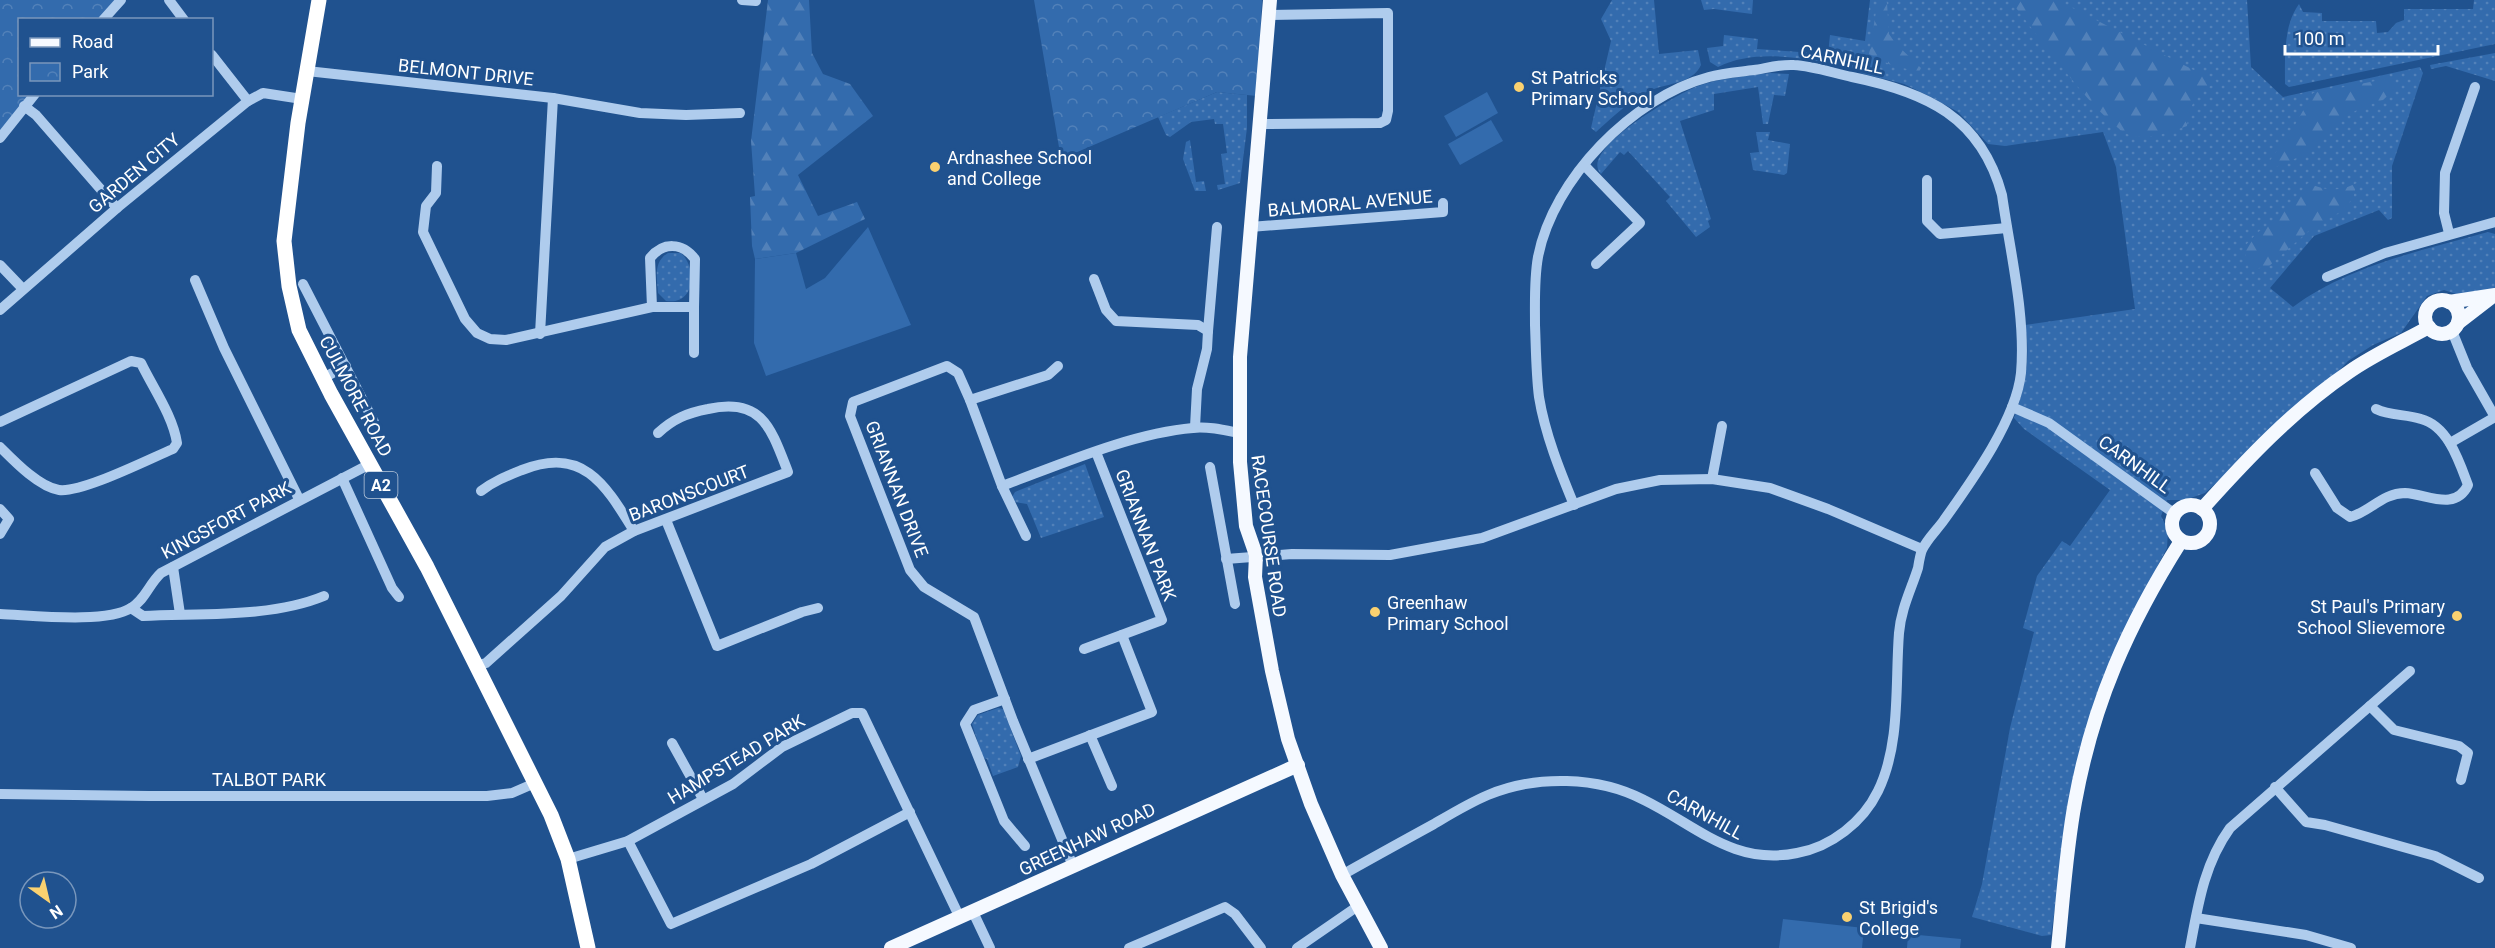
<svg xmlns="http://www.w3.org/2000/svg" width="2495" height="948" viewBox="0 0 2495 948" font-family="Roboto,sans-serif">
  <defs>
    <pattern id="grass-dots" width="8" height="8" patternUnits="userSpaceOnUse" patternTransform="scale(1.5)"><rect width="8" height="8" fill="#336bad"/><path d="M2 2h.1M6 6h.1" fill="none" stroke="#5281b9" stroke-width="1.8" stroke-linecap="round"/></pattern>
    <pattern id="forest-firs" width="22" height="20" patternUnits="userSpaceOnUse" patternTransform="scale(1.5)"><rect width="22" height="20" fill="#336bad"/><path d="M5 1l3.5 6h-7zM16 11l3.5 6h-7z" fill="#5281b9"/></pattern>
    <pattern id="park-crowns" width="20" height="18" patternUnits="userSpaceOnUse" patternTransform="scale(1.5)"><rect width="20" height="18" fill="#336bad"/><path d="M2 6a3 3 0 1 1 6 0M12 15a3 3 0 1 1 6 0" fill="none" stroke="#5281b9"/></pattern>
  </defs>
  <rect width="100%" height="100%" fill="#20528f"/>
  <g fill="url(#grass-dots)">
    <path d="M1612,0H1654L1659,54L1698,50L1701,65C1693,82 1673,83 1657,88C1636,94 1612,118 1596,132L1591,128L1611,41L1601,19Z"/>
    <polygon points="1701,0 1753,0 1752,14 1714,9 1704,10"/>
    <path d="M1870,0H2247L2251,67L2283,97L2420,67L2423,73L2392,166V218L2388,220L2379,210L2314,236L2270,288L2293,307C2348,266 2423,250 2488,232L2495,234V290L2456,294L2444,290L2427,296L2401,333L2373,345L2348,361L2335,375L2205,493L2185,500H2167L2161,516L2168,530L2167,548L2133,613L2071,795L2051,935L2042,936L1972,917L1982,884L2010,728L2034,632L2023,628L2037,576L2062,541L2070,546L2110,490L2024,429L2014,418C2025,389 2031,356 2025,325L2135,309L2116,167L2103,132L2005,146L1988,144L1958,112L1933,98L1904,84L1861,73L1859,69C1816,61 1760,46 1718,67L1710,62L1707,48L1723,46L1724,35L1758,39L1757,49L1828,54L1830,35L1865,41Z"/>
    <path d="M2474,0H2495V44L2289,87L2285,84C2285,58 2283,26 2299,4L2303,12L2322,13V21H2376L2377,33L2388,32L2396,23L2404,20V9H2473Z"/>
    <polygon points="2495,53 2495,81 2446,66 2431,69 2430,65"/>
    <path d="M1770,73L1789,74L1785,96L1774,95L1768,124H1763L1758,87L1714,94V110L1680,121L1711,219L1708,221L1710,227L1696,237L1666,201L1670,197L1628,151L1624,155L1620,152L1601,174C1577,150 1679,93 1698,86C1721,78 1746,76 1770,73Z"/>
    <polygon points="1217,92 1247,95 1247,128 1240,183 1218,190 1217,185 1225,184 1221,154 1227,153 1223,124 1215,124 1214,119 1191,122 1170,137 1166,135 1158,117"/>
    <polygon points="1756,132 1770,132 1768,140 1790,144 1787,173 1784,175 1753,170 1750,153 1759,152"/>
    <polygon points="1190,140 1196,182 1204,181 1206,191 1195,191 1183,159 1186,142"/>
    <path d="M668,253H681C696,266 697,305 666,301L658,293C657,277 653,262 668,253Z"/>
    <polygon points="1085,464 1104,517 1041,538 1027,504 1014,502 1012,497 1015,492"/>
    <polygon points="998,708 1003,709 1021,756 1018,767 993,776 987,759 983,758 972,724 978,715"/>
  </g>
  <g fill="url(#forest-firs)">
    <polygon points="768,0 809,0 812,53 823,74 850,84 873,116 798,175 818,216 857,202 865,219 796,253 755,259 752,246 750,197 755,196 751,141"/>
    <polygon points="1878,0 1886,0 1887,3 1889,34 1896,44 1921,68 1919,72 1891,65 1869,54"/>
    <path d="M2014,0H2057L2217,82C2195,94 2191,102 2187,126C2169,132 2152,139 2133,136C2105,130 2037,34 2016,8Z"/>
    <polygon points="2391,78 2395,89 2383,100 2360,108 2335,124 2301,156 2271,169 2268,163 2291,132 2313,93"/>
    <path d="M2308,183C2326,191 2339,192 2357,183L2353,198L2342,211L2312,228L2268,267L2249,269L2244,247L2257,233L2280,216Z"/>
  </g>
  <g fill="url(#park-crowns)">
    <polygon points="0,0 115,0 98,19 20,20 20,94 31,95 0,131"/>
    <polygon points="1034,0 1262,0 1257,96 1217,92 1061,159"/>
  </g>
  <g fill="#336bad">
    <polygon points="1487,92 1498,113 1456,137 1444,116"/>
    <polygon points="1491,120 1503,141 1460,165 1448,144"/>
    <polygon points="868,227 911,325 766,376 754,343 755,259 796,253 806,289 825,278"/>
    <polygon points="1783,919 1864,928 1862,948 1779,948"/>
    <polygon points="1908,934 1961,939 1960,948 1907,948"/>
  </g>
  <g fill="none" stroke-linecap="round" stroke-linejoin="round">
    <g stroke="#afcced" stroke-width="10">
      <polyline points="169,0 184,20"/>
      <polyline points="742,0 756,1"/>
      <polyline points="103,20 121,0"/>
      <polyline points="212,55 248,101"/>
      <polyline points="307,71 553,98 640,113 686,115 740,113"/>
      <polyline points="24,106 36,115 117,208"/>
      <polyline points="1258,124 1380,123 1386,120 1388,111 1388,13 1268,15"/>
      <polyline points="0,138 35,94"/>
      <polyline points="1584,165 1640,223 1596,264"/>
      <polyline points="437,166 436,193 426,206 423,232 465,319 477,333 490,339 506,340 652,307 694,307 694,353"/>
      <polyline points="1927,180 1927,221 1940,234 2007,228"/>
      <polyline points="1250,227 1443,212 1443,203"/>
      <polyline points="2449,233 2444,213 2445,173 2475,87"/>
      <polyline points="0,265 23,289"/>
      <polyline points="2327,277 2385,253 2495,222"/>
      <polyline points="1094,279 1106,310 1116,321 1198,325 1208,331 1207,349 1197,389 1195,427"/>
      <polyline points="195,280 224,348 299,499"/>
      <polyline points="303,284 374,422"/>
      <path d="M652,307L650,258C663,242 682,242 695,259L694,307"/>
      <polyline points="0,310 117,208 248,101 263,93 302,99"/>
      <polyline points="1208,331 1217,227"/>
      <polyline points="540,334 553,98"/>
      <polyline points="323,378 346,366"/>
      <polyline points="970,400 958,373 947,366 853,402 850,416 910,570 924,587 974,617 1013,721 1073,866"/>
      <polyline points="2012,407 2049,423 2175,514"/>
      <path d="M0,422L131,361L141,363C153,388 173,416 177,443L173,449C149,459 82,493 59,490C39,487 14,461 0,447"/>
      <polyline points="2450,443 2495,417 2467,368 2452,331"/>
      <polyline points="1210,467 1235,604"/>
      <path d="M2315,473L2337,508L2350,517C2370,512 2382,493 2405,493C2427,494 2455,512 2468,485C2459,461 2448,426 2421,419C2406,414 2390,416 2376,409"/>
      <polyline points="342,478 392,588 399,597"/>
      <polyline points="1712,479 1722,426"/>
      <path d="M1002,486C1059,465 1132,433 1193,428C1207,426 1224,430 1239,433"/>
      <path d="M481,491C494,481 507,476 522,470C583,446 605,484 634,531"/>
      <polyline points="0,509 9,519 0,534"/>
      <polyline points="666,520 717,646 802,612 818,608"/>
      <polyline points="1026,536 1002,486 970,400 1048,375 1058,366"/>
      <polyline points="1226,559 1292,554 1390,555 1482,538 1616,489 1660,480 1712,479 1770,488 1828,509 1922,549"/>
      <polyline points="173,567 180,614"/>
      <path d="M131,608L143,616C200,613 271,618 324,596"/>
      <path d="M0,614C30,615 106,624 131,608C145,600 149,584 161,573L370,464"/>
      <polyline points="1084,649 1162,620 1096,452"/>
      <path d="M476,666L486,663L561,596L605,547L634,531L788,472C771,428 762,397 708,409C687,413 673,419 658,433"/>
      <polyline points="1005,699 974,710 965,724 1004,821 1025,846"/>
      <polyline points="2370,706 2394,730 2459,746 2468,753 2461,780"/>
      <polyline points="1090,735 1112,786"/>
      <polyline points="672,743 703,799"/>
      <polyline points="1028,759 1152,712 1122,635"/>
      <polyline points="2275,787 2306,822 2325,825 2435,856 2479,878"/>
      <polyline points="0,794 149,796 487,796 512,793 535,783"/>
      <polyline points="628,841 671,924 811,864 910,812"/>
      <polyline points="568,859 628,841 733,784 782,747 852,713 862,713 960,918"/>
      <path d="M1342,875C1372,858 1403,841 1434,824C1451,814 1469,803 1488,795C1536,775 1598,776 1644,800C1697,826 1734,866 1797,853C1831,847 1863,822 1878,791C1901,744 1895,684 1899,633C1901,609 1911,590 1918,568C1919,562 1920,555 1922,550C1927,539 1937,530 1944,520C1971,482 2016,420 2021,373C2026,316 2010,252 2002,195C1981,117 1926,92 1852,77C1833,73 1813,66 1794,65C1781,64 1767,68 1754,70C1739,72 1723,73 1709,77C1633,97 1553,179 1538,257C1534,279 1535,302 1535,325C1536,349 1536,373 1539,397C1545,434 1560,471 1574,505"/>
      <polyline points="973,912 990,948"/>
      <polyline points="2196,918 2306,935 2351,948"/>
      <polyline points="1129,948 1225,907 1235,914 1261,948"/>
      <polyline points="1297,948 1358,906"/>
      <path d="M2190,948C2198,905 2204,864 2230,828L2410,671"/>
    </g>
    <g stroke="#f5f9ff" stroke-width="14">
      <polyline points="1270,0 1240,357 1240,462 1246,526 1256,555 1255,577 1272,671 1288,739 1311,804 1342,875 1381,948"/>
      <circle cx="2442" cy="317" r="17"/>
      <polyline points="2449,302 2495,295"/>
      <polyline points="2458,323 2493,296"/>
      <circle cx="2191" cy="524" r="19"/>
      <path d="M2202,509C2247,459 2293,410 2349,372C2373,355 2402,342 2429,327"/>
      <polyline points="891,948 1298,765"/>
      <path d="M2058,948C2063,900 2066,850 2075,802C2093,703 2128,625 2181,541"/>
    </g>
    <polyline stroke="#fff" stroke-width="15" points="319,0 298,123 284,241 289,286 299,330 331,394 427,567 551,815 568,859 588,948"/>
  </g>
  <g fill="#fad170" stroke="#20528f" stroke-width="2">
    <circle cx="1519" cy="87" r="6"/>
    <circle cx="935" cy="167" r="6"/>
    <circle cx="1375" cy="612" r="6"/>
    <circle cx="2457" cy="616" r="6"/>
    <circle cx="1847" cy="917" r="6"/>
  </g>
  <g text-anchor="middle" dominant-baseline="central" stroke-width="6" stroke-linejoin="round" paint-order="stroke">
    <rect fill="#20528f" stroke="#bccbdd" stroke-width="1.5" x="364.5" y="472" width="33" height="26" rx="4.5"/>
    <g font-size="16" font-weight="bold" fill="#fff">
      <text x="381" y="485">A2</text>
    </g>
    <g font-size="18" fill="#fff" stroke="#20528f">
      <text transform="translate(1842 59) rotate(12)">CARNHILL</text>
      <text transform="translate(466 72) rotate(6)">BELMONT DRIVE</text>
      <text transform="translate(134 173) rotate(-40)">GARDEN CITY</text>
      <text transform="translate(1350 203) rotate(-5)">BALMORAL AVENUE</text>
      <text transform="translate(356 396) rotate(62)">CULMORE ROAD</text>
      <text transform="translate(2135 464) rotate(36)">CARNHILL</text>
      <text transform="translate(897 489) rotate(69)">GRIANNAN DRIVE</text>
      <text transform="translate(689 493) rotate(-21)">BARONSCOURT</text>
      <text transform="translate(226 520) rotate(-28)">KINGSFORT PARK</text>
      <text transform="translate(1146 535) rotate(69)">GRIANNAN PARK</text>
      <text transform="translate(1269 536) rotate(82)">RACECOURSE ROAD</text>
      <text transform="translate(736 759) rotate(-31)">HAMPSTEAD PARK</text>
      <text x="269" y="779">TALBOT PARK</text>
      <text transform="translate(1705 814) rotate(29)">CARNHILL</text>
      <text transform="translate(1087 839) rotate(-25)">GREENHAW ROAD</text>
    </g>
    <g font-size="18" fill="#fff" stroke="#20528f" text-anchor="start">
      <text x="1531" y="77">St Patricks<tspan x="1531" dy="21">Primary School</tspan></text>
      <text x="947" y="157">Ardnashee School<tspan x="947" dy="21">and College</tspan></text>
      <text x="1387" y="602">Greenhaw<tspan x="1387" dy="21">Primary School</tspan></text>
      <text x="2445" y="606" text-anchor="end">St Paul's Primary<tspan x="2445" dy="21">School Slievemore</tspan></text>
      <text x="1859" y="907">St Brigid's<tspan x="1859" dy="21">College</tspan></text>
    </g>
  </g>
  <rect x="18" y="18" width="195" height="78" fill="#20528f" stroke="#7997bc" stroke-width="1.5"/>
  <rect x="30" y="38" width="30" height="9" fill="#f5f9ff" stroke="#7997bc" stroke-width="1.5"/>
  <text x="72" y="48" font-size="18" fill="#ffffff">Road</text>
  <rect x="30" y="63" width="30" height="18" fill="url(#park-crowns)" stroke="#7997bc" stroke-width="1.5"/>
  <text x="72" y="78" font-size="18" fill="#ffffff">Park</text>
  <g transform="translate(48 900) rotate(146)"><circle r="28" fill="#20528f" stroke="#7997bc" stroke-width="1.5"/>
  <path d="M0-4.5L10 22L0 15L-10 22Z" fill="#fad170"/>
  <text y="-9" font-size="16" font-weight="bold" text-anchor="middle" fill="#ffffff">N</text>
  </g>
  <path d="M2285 45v9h153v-9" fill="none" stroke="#ffffff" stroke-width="3"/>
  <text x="2294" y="45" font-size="18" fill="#ffffff" stroke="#20528f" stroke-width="4.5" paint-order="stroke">100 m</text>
</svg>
